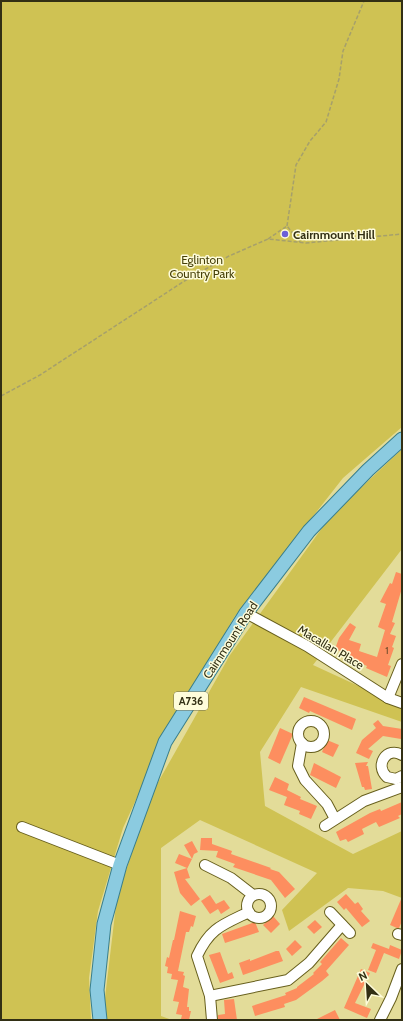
<svg xmlns="http://www.w3.org/2000/svg" width="403" height="1021" viewBox="0 0 403 1021" font-family="Cabin,sans-serif">
  <rect width="100%" height="100%" fill="#e3dc99"/>
  <g fill="#cfc253">
    <polygon points="1,1 402,1 402,427 343,478 235,616 180,710 150,769 123,828 98,911 89,978 91,1020 1,1020"/>
    <polygon points="402,449 402,549 313,665 402,706 402,722 301,687 260,752 265,806 353,854 402,831 402,898 383,891 348,888 289,931 282,910 317,873 200,820 161,848 161,1016 172,1020 106,1020 104,1006 117,897 152,793 230,655 330,517"/>
  </g>
  <g fill="#fd8e5f">
    <polygon points="396,572 402,574 402,588 392,622 395,623 390,634 396,636 392,647 394,648 388,665 391,666 387,677 366,668 367,666 345,656 346,653 335,649 339,638 350,623 356,627 349,640 361,644 359,651 377,657 385,630 378,627 386,604 380,602 390,583 392,584"/>
    <polygon points="304,697 356,719 352,730 310,711 309,713 299,708"/>
    <polygon points="378,720 383,726 402,729 401,739 383,736 368,749 373,751 369,759 356,753 362,740 376,728 373,724"/>
    <polygon points="280,728 293,734 280,764 268,758"/>
    <polygon points="327,740 339,745 333,757 322,752"/>
    <polygon points="368,762 366,766 368,766 372,789 365,790 364,787 362,787 355,763"/>
    <polygon points="314,763 341,777 336,788 310,775"/>
    <polygon points="275,777 289,784 287,790 301,797 300,799 317,806 311,819 299,814 300,811 284,805 287,797 269,790"/>
    <polygon points="402,802 402,814 398,816 400,818 379,827 376,822 362,829 364,834 348,842 346,839 340,841 336,832 370,813 380,809 381,811"/>
    <polygon points="201,838 212,838 212,844 232,851 231,854 271,868 270,869 279,872 295,889 285,898 271,880 233,867 235,864 216,857 218,851 200,850"/>
    <polygon points="192,841 198,852 194,854 192,859 184,845"/>
    <polygon points="179,854 192,859 187,869 190,878 185,879 200,899 191,906 180,893 174,872 187,868 175,863"/>
    <polygon points="346,894 355,904 358,902 363,909 361,911 370,921 362,927 346,908 344,910 337,902"/>
    <polygon points="210,895 216,904 224,900 230,908 221,914 218,909 210,914 201,901"/>
    <polygon points="402,897 402,921 399,928 397,928 390,925"/>
    <polygon points="180,911 196,916 193,927 191,926 189,932 186,932 178,971 184,972 183,975 185,976 183,987 189,989 187,1007 189,1007 189,1011 191,1011 189,1020 181,1019 182,1015 176,1014 179,1002 173,1001 178,980 171,979 172,974 167,973 168,967 165,966 167,957 169,958 173,940 174,940"/>
    <polygon points="273,916 280,924 271,933 263,925"/>
    <polygon points="315,920 322,927 314,934 307,927"/>
    <polygon points="255,922 259,932 225,943 222,934"/>
    <polygon points="341,938 349,945 326,971 329,975 322,981 296,1000 284,1004 285,1007 255,1016 252,1006 286,995 285,993 297,988 297,987 314,974 313,973 322,964 320,962"/>
    <polygon points="295,940 302,947 292,956 286,949"/>
    <polygon points="373,943 389,949 390,945 402,950 399,959 384,953 376,973 368,970 376,950 371,948"/>
    <polygon points="276,951 279,951 283,961 243,975 239,963 250,959 250,961"/>
    <polygon points="220,952 228,974 232,972 234,978 220,983 209,955"/>
    <polygon points="361,969 370,973 355,1003 371,1009 367,1018 344,1008"/>
    <polygon points="234,999 237,1020 218,1020 218,1015 225,1014 224,1000"/>
    <polygon points="335,1010 340,1020 315,1020"/>
  </g>
  <g fill="none" stroke-linecap="round" stroke-linejoin="round">
    <g stroke="#675f1d" stroke-width="12">
      <g id="minor">
        <polyline points="246,613 307,646 388,698 402,703"/>
        <polyline points="388,698 402,664"/>
        <circle cx="311" cy="734" r="13"/>
        <polyline points="302,743 298,766 305,780 327,804 335,819"/>
        <path d="M402,755C387,746 374,765 387,777L396,779L402,776"/>
        <polyline points="325,826 364,801 402,787"/>
        <polyline points="22,827 120,865"/>
        <polyline points="205,865 231,878 253,895"/>
        <circle cx="259" cy="906" r="12"/>
        <polyline points="330,912 350,933"/>
        <polyline points="398,934 402,935"/>
        <polyline points="210,996 288,980 309,963 342,925"/>
        <path d="M212,1020L210,996L197,956C210,928 222,925 249,912"/>
        <polyline points="380,1020 391,998 402,969"/>
      </g>
    </g>
    <g stroke="#397e8b" stroke-width="15">
      <polyline id="major" points="100,1020 97,990 104,924 120,865 165,742 246,613 309,531 368,470 402,439"/>
    </g>
    <g stroke="#a6a06b" stroke-width="1.5" stroke-dasharray="4 2" stroke-linecap="butt">
      <polyline points="287,226 296,165 310,141 326,122 339,79 343,51 364,1"/>
      <polyline points="268,239 287,226 300,242"/>
      <polyline points="1,396 40,375 186,280 229,256 268,239 306,243 402,234"/>
    </g>
    <use href="#minor" stroke="#fff" stroke-width="10"/>
    <use href="#major" stroke="#8bcbe0" stroke-width="13"/>
  </g>
  <circle fill="#6a5fd8" stroke="#fefcda" stroke-width="1.5" cx="285" cy="234" r="4"/>
  <g text-anchor="middle" dominant-baseline="central" stroke-width="3" stroke-linejoin="round" paint-order="stroke">
    <g font-size="10" fill="#654727">
      <text x="387" y="650">1</text>
    </g>
    <rect fill="#fefcda" stroke="#6f6c4f" stroke-width="1" x="174" y="692" width="34" height="18" rx="3"/>
    <g font-size="11" font-weight="bold" fill="#322f14">
      <text x="191" y="701">A736</text>
    </g>
    <g font-size="12" font-weight="bold" fill="#322f14" stroke="#fefcda" text-anchor="start">
      <text x="293" y="234">Cairnmount Hill</text>
    </g>
    <g font-size="12" fill="#453f07" stroke="#fefcda">
      <text x="202" y="259">Eglinton<tspan x="202" dy="14">Country Park</tspan></text>
    </g>
    <g font-size="12" fill="#322f14" stroke="#fefcda">
      <text transform="translate(230 640) rotate(-57)">Cairnmount Road</text>
      <text transform="translate(331 647) rotate(31)">Macallan Place</text>
    </g>
  </g>
  <rect width="403" height="1021" fill="none" stroke="#322f14" stroke-width="4"/>
  <g transform="translate(367 985) rotate(335)" stroke="#fefcda" stroke-width="3" paint-order="stroke">
  <path d="M0-3L7 15L0 10L-7 15Z" fill="#322f14"/>
  <text y="-6" font-size="11" font-weight="bold" text-anchor="middle" fill="#322f14">N</text>
  </g>
</svg>
